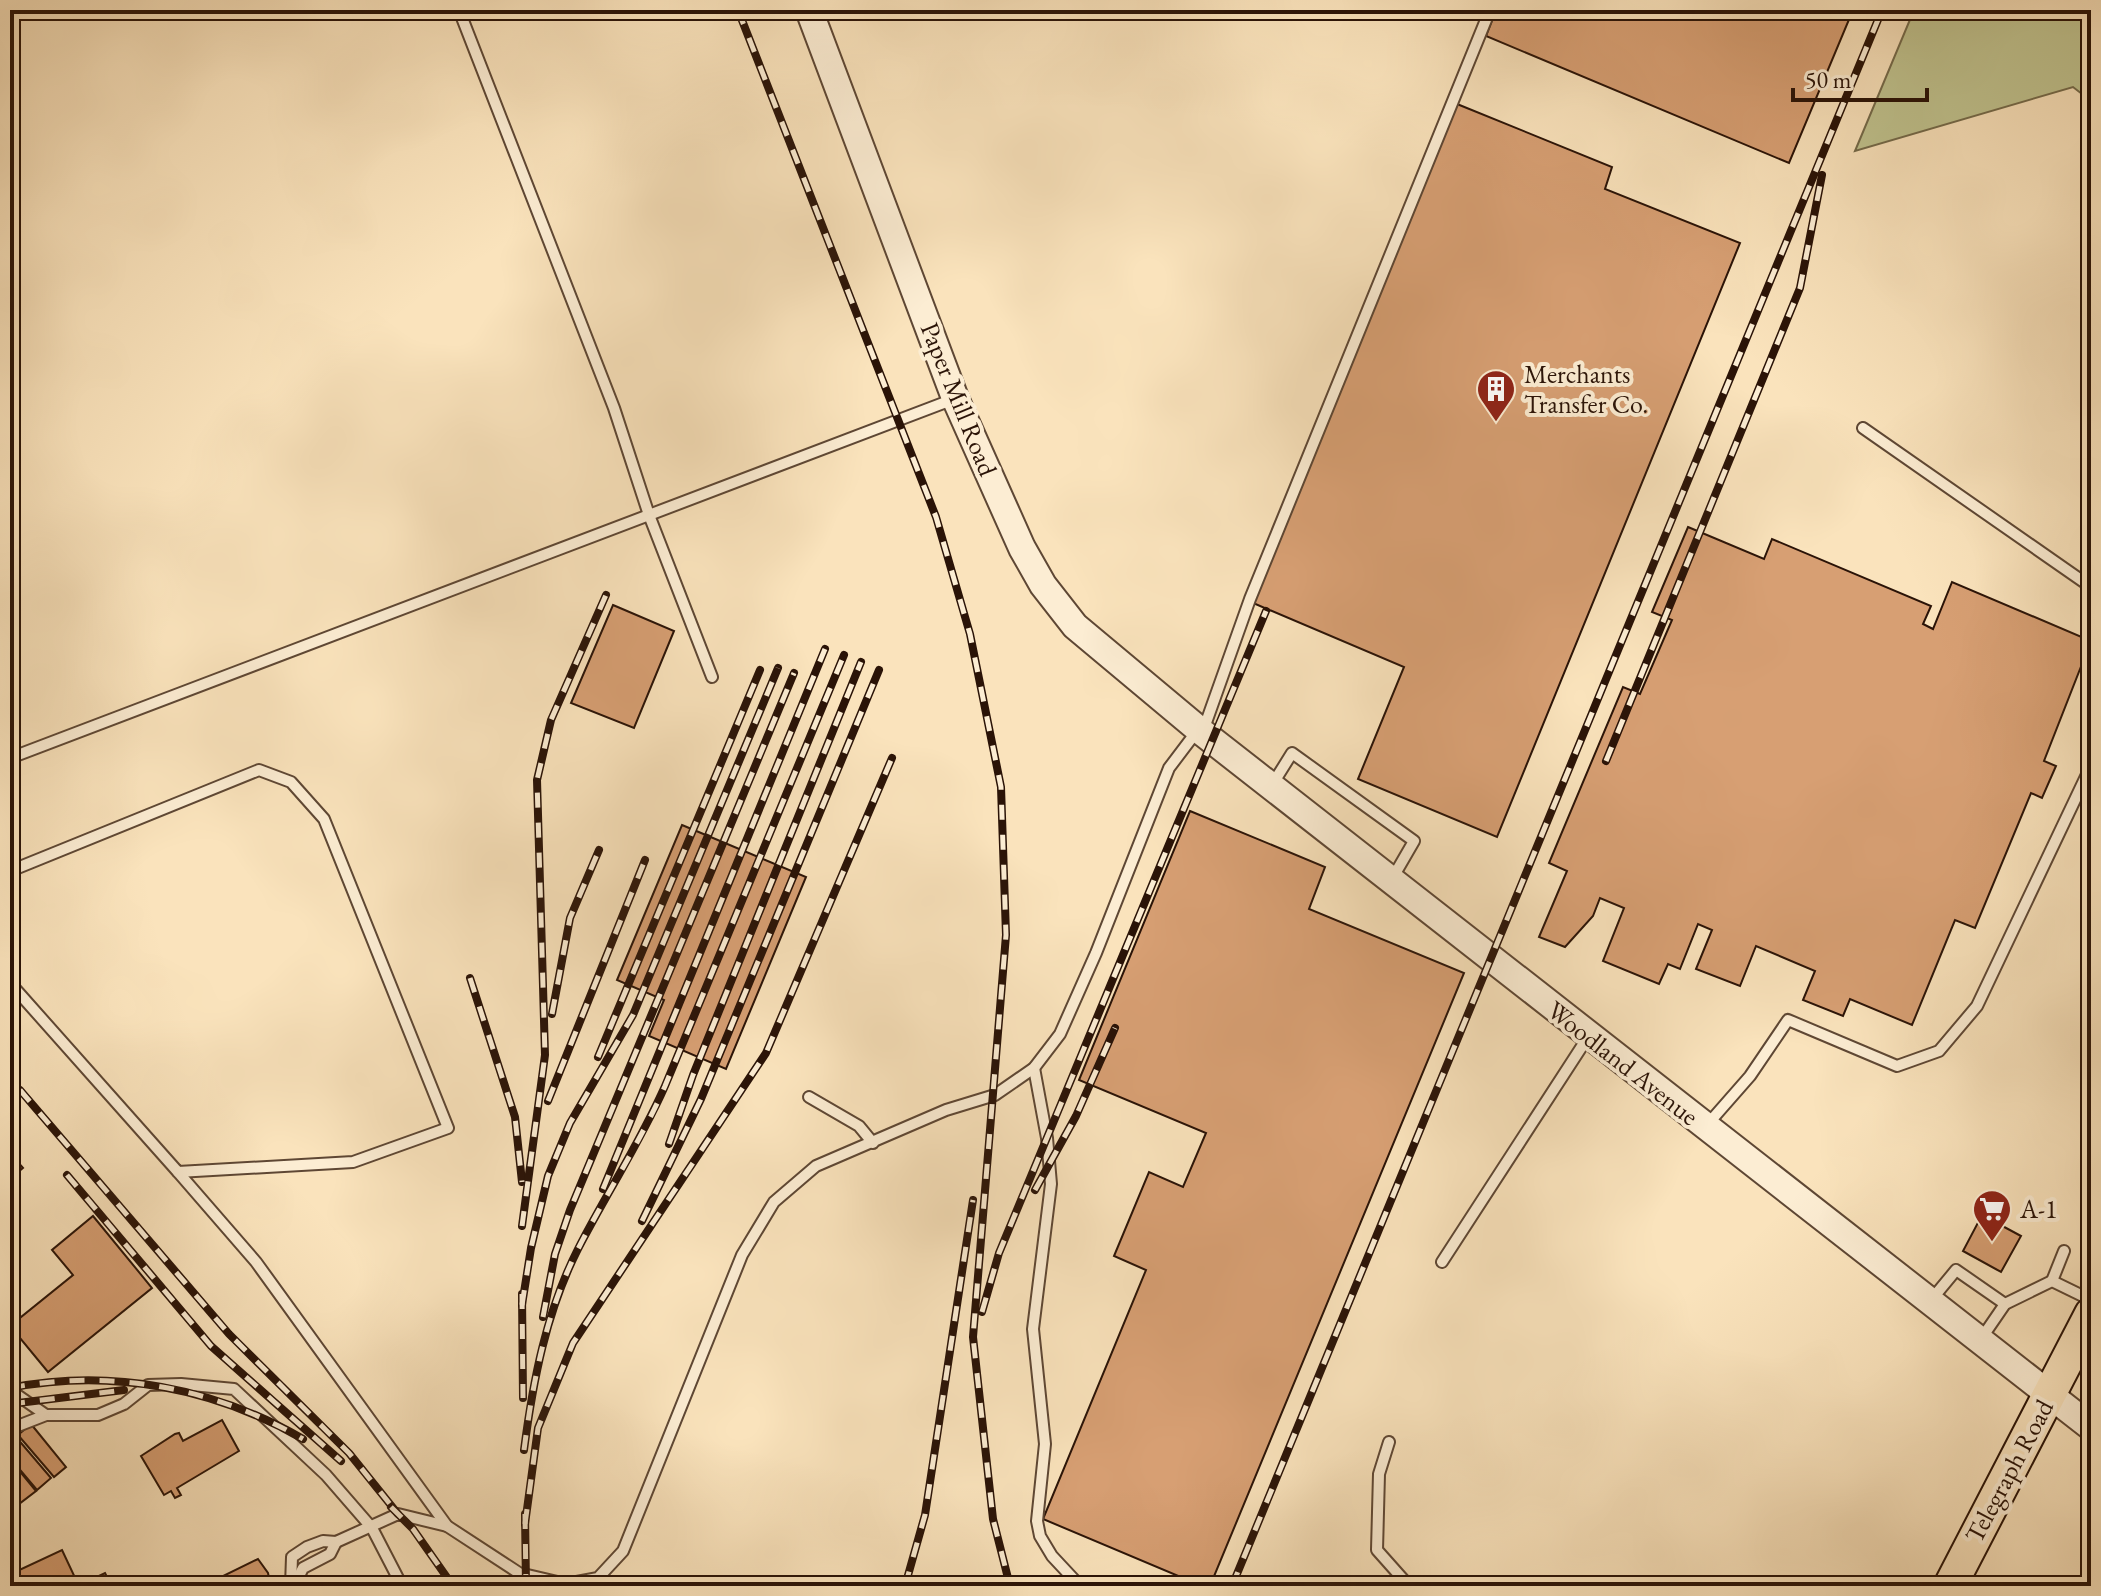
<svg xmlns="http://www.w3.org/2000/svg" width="2101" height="1596" viewBox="0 0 2101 1596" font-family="'EB Garamond',serif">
  <rect width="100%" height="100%" fill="#fae3bc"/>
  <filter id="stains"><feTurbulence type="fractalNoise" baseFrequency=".0025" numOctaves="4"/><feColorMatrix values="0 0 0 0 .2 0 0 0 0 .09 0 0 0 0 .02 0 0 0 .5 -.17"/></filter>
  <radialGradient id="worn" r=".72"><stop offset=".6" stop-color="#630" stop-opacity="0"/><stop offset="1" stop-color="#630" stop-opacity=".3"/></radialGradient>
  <polygon fill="#c0c38f" stroke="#756b4b" stroke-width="2" points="1914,10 2091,10 2091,101 2073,87 1855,151"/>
  <g fill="#d79f73" stroke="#2a1307" stroke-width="2">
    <polygon points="1496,10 1853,10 1789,163 1486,36"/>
    <polygon points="1457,104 1612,167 1605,189 1740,243 1497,837 1358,779 1404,667 1253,603"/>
    <polygon points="1688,527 1764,559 1772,539 1931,606 1923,624 1933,629 1952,582 2091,641 2044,761 2056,766 2042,798 2031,793 1975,928 1955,920 1912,1025 1850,999 1843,1016 1803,1000 1815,971 1756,946 1740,986 1696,969 1712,930 1698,924 1680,969 1668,964 1659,984 1603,961 1624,908 1600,898 1593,916 1565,947 1539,937 1567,871 1549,863 1623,687 1640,694 1672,620 1652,612"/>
    <polygon points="613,605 674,631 634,728 571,703"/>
    <polygon points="1190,811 1325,867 1309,909 1464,973 1210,1586 1202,1586 1043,1519 1146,1270 1114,1256 1149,1172 1183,1187 1206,1133 1079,1080"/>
    <polygon points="682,825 806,877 726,1069 649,1036 664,1000 617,980"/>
    <polygon points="10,1153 23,1168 10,1179"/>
    <polygon points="1982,1215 2021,1236 2001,1272 1963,1251"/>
    <polygon points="93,1216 152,1288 48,1372 10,1326 73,1275 52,1250"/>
    <polygon points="222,1420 239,1451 177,1488 181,1495 175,1498 171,1491 164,1495 141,1456 175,1434 179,1433 183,1441"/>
    <polygon points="31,1424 66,1467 54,1477 18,1435"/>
    <polygon points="16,1437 51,1478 37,1490 10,1458 10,1442"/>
    <polygon points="18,1469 36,1491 19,1504 10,1493 10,1476"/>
    <polygon points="62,1550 78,1584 31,1586 29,1580 21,1584 15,1572"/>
    <polygon points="258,1559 268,1573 270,1583 263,1586 197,1586 196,1583 204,1579 207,1584"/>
    <polygon points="105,1573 111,1585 88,1586 86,1582"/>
  </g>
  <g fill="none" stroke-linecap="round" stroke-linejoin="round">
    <g stroke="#5e4734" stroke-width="14">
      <g id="service">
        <polyline points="459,10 614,408 649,515 712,677"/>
        <polyline points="1863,428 2091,587"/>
        <polyline points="1203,731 1250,599 1490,10"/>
        <polyline points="10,758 954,399"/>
        <polyline points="1272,785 1292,753 1414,841 1392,879"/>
        <polyline points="10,871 259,770 291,782 324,819 448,1128 353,1162 178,1172 10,983"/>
        <polyline points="1034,1068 1047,1138 1051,1184 1033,1329 1045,1444 1037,1521 1040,1536 1052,1556 1080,1586"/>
        <polyline points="809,1097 859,1126 873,1143"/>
        <polyline points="1707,1125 1750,1076 1788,1020 1897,1066 1939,1051 1977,1006 2091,766"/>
        <polyline points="178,1172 256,1262 447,1526 519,1573 566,1584 598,1578 623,1551 742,1255 774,1202 816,1166 946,1110 995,1095 1034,1068 1060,1034 1096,953 1169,768 1197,731"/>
        <polyline points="1442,1262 1588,1037"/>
        <polyline points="2052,1281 2064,1251"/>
        <polyline points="1932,1299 1956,1270 2005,1304"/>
        <polyline points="1981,1339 2005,1304 2052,1281 2091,1300"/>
        <polyline points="10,1390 46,1415"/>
        <polyline points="10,1429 46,1415 98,1415 124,1404 148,1385 181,1384 234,1389 326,1475 372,1528 402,1586"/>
        <polyline points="1389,1442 1379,1474 1377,1550 1409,1586"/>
        <polyline points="291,1586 292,1557 307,1547 323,1541 336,1542 398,1514 447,1526"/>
        <polyline points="294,1586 303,1568 330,1554 336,1542"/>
      </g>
    </g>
    <g stroke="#5e4734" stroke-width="30">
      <polyline id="tertiary" points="809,10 955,398 1022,548 1043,585 1075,626 1203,733 2091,1427"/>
    </g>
    <g stroke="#2a1307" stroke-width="36">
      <polyline id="primary" points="1950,1586 2091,1314"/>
    </g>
    <use href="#service" stroke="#fcedd3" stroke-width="10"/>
    <use href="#tertiary" stroke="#fcedd3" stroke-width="26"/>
    <use href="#primary" stroke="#fae3bc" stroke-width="32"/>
    <g stroke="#2a1307" stroke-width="8">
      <g id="rail">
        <polyline points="738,10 936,517 970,634 1001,787 1006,935 973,1337 993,1519 1010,1586"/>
        <polyline points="1606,761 1800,288 1822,175"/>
        <polyline points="470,978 515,1117 522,1182"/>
        <polyline points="552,1014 570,918 599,850"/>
        <polyline points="598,1057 760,670"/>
        <polyline points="20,1090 229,1334 349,1453 398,1514"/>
        <polyline points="548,1101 645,860"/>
        <polyline points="669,1144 693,1075 861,662"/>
        <polyline points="67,1175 211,1346 341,1461"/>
        <polyline points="603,1189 825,649"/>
        <polyline points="1035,1190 1076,1116 1115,1028"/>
        <polyline points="642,1221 701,1099 879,670"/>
        <polyline points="522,1226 545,1055 537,780 551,720 606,595"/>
        <polyline points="522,1294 523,1398"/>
        <polyline points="522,1305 531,1248 548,1176 570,1123 633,1015 778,668"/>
        <polyline points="982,1312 999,1253 1266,611"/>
        <polyline points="543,1317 555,1254 570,1210 794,673"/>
        <path d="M10,1388C111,1368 215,1388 303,1439"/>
        <polyline points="10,1404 124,1390"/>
        <path d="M524,1450C533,1381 546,1312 578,1249C606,1194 640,1143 665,1086L844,655"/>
        <polyline points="391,1507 413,1529 453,1586"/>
        <polyline points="525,1514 526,1586"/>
        <polyline points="525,1524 538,1428 573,1343 766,1053 892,758"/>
        <polyline points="905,1586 925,1515 973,1200"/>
        <polyline points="1232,1586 1882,10"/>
      </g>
    </g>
    <use href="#rail" stroke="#fcedd3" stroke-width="5" stroke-dasharray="15" stroke-linecap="butt"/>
  </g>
  <defs>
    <g id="building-pin" transform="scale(2)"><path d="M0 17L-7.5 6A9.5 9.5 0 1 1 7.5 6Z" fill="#8f2418" stroke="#fcedd3"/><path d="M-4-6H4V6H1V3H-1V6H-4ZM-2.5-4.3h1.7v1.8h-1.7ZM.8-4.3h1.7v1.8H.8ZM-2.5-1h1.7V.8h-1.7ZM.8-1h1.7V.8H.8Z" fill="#fff"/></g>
    <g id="supermarket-pin" transform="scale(2)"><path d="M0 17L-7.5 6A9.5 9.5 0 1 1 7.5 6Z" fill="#8f2418" stroke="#fcedd3"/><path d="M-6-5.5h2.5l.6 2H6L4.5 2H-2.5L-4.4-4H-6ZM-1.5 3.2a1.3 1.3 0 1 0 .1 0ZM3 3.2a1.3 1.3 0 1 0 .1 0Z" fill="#fff"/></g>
  </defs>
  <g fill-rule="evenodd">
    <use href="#building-pin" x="1496" y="389"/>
    <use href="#supermarket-pin" x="1992" y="1209"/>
  </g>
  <g text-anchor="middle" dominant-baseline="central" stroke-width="8" stroke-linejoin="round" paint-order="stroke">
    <g font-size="26" fill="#2a1307" stroke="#fcedd3" text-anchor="start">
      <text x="1524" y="374">Merchants<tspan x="1524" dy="30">Transfer Co.</tspan></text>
      <text x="2020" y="1209">A-1</text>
    </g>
    <g font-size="26" fill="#2a1307" stroke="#fcedd3">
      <text transform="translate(959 399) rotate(68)">Paper Mill Road</text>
      <text transform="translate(1623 1063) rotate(38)">Woodland Avenue</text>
      <text transform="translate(2009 1471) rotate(-62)">Telegraph Road</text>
    </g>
  </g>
  <rect width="2101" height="1596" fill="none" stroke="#fae3bc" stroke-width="40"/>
  <rect x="12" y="12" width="2077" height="1572" fill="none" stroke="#2a1307" stroke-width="4"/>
  <rect x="20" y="20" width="2061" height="1556" fill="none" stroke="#2a1307" stroke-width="2"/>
  <path d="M1793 88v12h134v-12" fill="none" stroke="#2a1307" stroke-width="4"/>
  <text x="1805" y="88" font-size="24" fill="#2a1307" stroke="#fcedd3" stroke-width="6" paint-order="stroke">50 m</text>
  <rect width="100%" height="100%" filter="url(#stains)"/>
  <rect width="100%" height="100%" fill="url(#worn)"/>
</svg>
